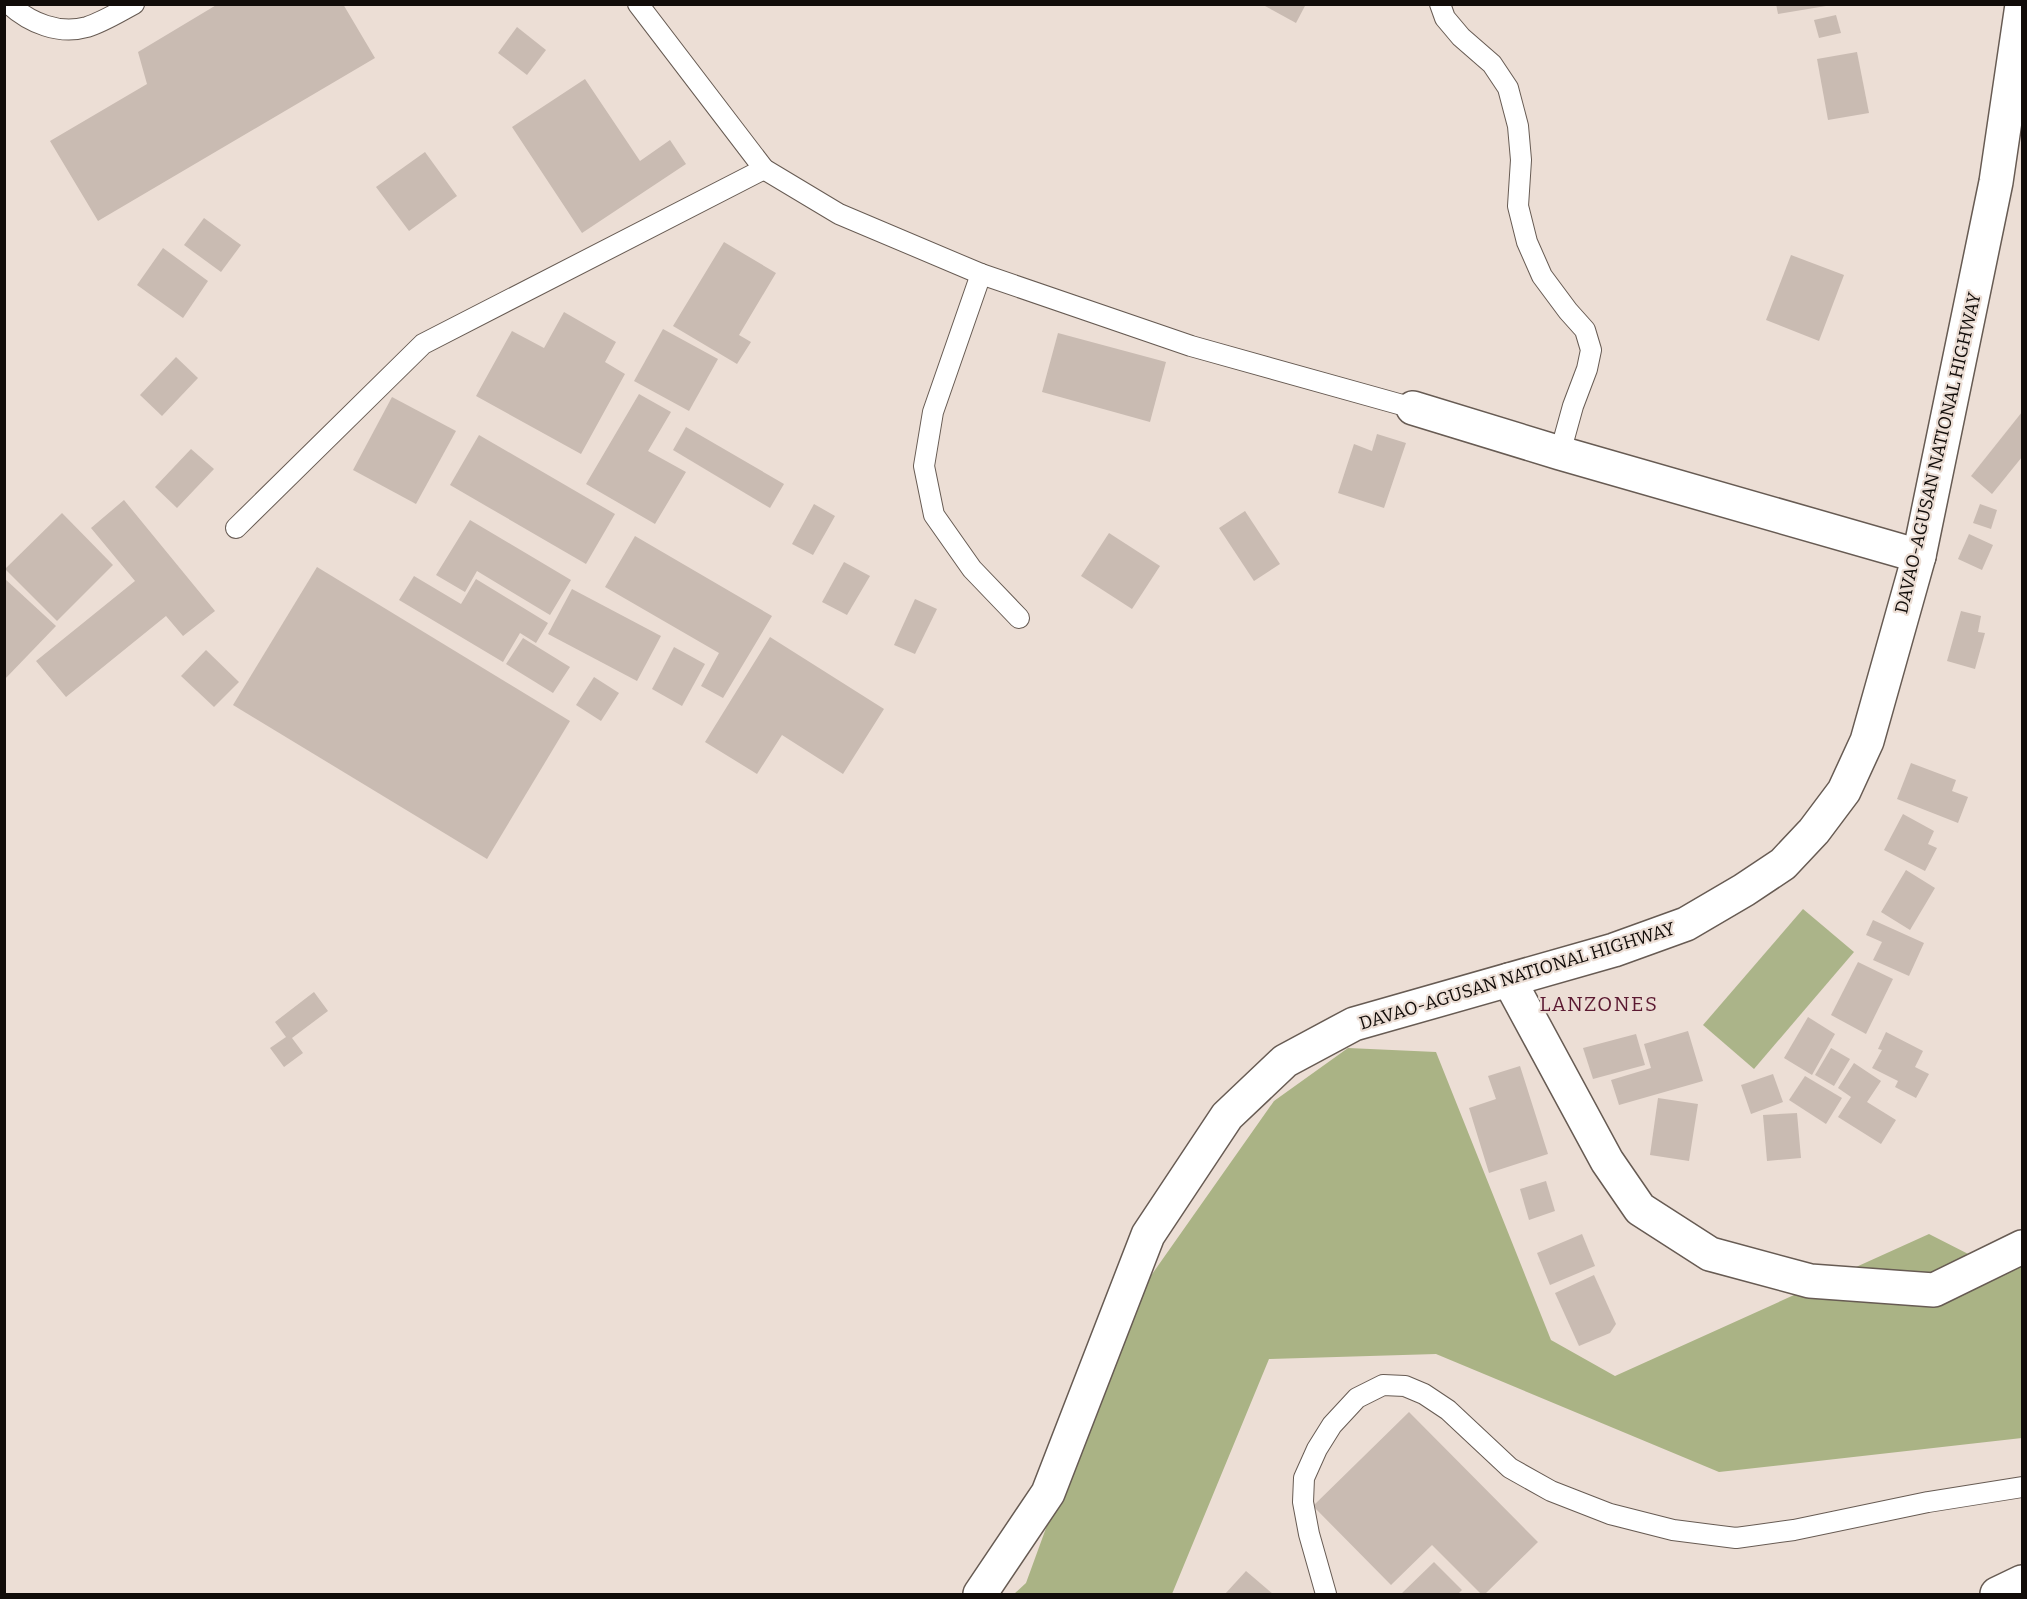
<svg xmlns="http://www.w3.org/2000/svg" width="2027" height="1599" viewBox="0 0 2027 1599" font-family="Bitter,serif">
  <rect width="100%" height="100%" fill="#ecded5"/>
  <polygon fill="#abb489" points="1803,909 1854,952 1754,1069 1703,1025"/>
  <polygon fill="#aab385" points="1348,1048 1436,1052 1551,1340 1615,1376 1929,1234 1982,1261 2022,1238 2022,1438 1719,1472 1436,1354 1269,1359 1172,1594 1014,1594 1026,1583 1124,1314 1274,1101"/>
  <g fill="#c9bbb2">
    <polygon points="218,4 343,4 375,58 98,221 50,141 147,84 138,52"/>
    <polygon points="1266,4 1306,4 1296,23 1265,6"/>
    <polygon points="1776,4 1826,4 1826,6 1778,14"/>
    <polygon points="1836,15 1841,33 1819,38 1814,20"/>
    <polygon points="517,27 546,50 527,75 498,53"/>
    <polygon points="1857,52 1869,113 1828,120 1817,59"/>
    <polygon points="585,79 640,161 670,140 686,164 582,233 512,127"/>
    <polygon points="425,152 457,196 409,231 376,187"/>
    <polygon points="204,218 241,245 221,272 184,245"/>
    <polygon points="724,242 776,273 739,335 751,342 737,364 673,326"/>
    <polygon points="163,248 208,281 183,318 137,285"/>
    <polygon points="1791,255 1844,275 1819,341 1766,320"/>
    <polygon points="564,312 616,342 605,362 625,374 581,454 476,396 512,331 544,348"/>
    <polygon points="663,329 718,359 689,411 634,381"/>
    <polygon points="1058,333 1166,362 1150,422 1042,392"/>
    <polygon points="176,357 198,378 162,416 140,395"/>
    <polygon points="639,394 671,412 648,451 686,472 655,524 586,484"/>
    <polygon points="392,397 456,431 416,504 353,470"/>
    <polygon points="2022,412 2022,457 1992,494 1971,476"/>
    <polygon points="686,427 784,484 770,508 673,450"/>
    <polygon points="1377,434 1406,443 1384,508 1338,493 1354,444 1372,451"/>
    <polygon points="479,435 615,514 586,564 450,485"/>
    <polygon points="191,449 214,469 177,508 155,487"/>
    <polygon points="124,500 215,611 183,636 166,616 66,697 36,661 135,581 91,528"/>
    <polygon points="814,504 835,516 813,555 792,544"/>
    <polygon points="1980,504 1997,510 1991,529 1973,523"/>
    <polygon points="1245,511 1280,564 1254,581 1219,528"/>
    <polygon points="62,513 113,565 57,621 5,569"/>
    <polygon points="470,520 571,580 550,615 477,571 465,592 436,575"/>
    <polygon points="1109,533 1160,566 1132,609 1081,576"/>
    <polygon points="1969,534 1993,545 1982,570 1958,559"/>
    <polygon points="635,536 772,616 723,698 701,686 719,653 605,587"/>
    <polygon points="844,562 870,576 847,615 822,602"/>
    <polygon points="317,567 570,721 487,859 233,705"/>
    <polygon points="414,576 461,604 476,579 548,623 536,643 520,633 503,662 399,600"/>
    <polygon points="4,578 56,626 4,680"/>
    <polygon points="572,589 661,636 637,681 548,634"/>
    <polygon points="915,599 937,609 915,654 894,645"/>
    <polygon points="1961,611 1981,616 1978,632 1985,633 1975,669 1947,661"/>
    <polygon points="770,637 884,709 843,774 782,735 757,774 705,742"/>
    <polygon points="523,638 570,667 553,693 506,664"/>
    <polygon points="674,647 705,664 682,706 652,689"/>
    <polygon points="206,650 239,682 214,707 181,676"/>
    <polygon points="594,677 619,693 601,721 576,705"/>
    <polygon points="1911,763 1956,780 1952,791 1968,797 1958,823 1897,799"/>
    <polygon points="1903,814 1934,831 1928,844 1937,848 1925,871 1884,850"/>
    <polygon points="1906,870 1935,888 1910,930 1881,912"/>
    <polygon points="1873,920 1924,943 1909,976 1873,960 1882,942 1866,935"/>
    <polygon points="1858,962 1893,979 1866,1034 1831,1015"/>
    <polygon points="314,992 328,1011 292,1038 303,1053 284,1067 270,1048 286,1037 275,1022"/>
    <polygon points="1808,1017 1835,1034 1812,1075 1784,1058"/>
    <polygon points="1688,1031 1703,1081 1619,1105 1611,1080 1651,1068 1644,1044"/>
    <polygon points="1886,1032 1923,1051 1915,1067 1929,1074 1916,1098 1895,1087 1898,1081 1872,1068 1882,1050 1878,1049"/>
    <polygon points="1636,1034 1645,1065 1593,1079 1583,1048"/>
    <polygon points="1831,1048 1850,1059 1834,1086 1815,1075"/>
    <polygon points="1854,1063 1881,1081 1867,1102 1896,1120 1881,1144 1838,1117 1851,1097 1838,1088"/>
    <polygon points="1520,1066 1548,1154 1489,1173 1469,1108 1496,1099 1488,1076"/>
    <polygon points="1773,1074 1783,1102 1751,1114 1741,1085"/>
    <polygon points="1805,1076 1842,1098 1826,1124 1789,1100"/>
    <polygon points="1658,1098 1698,1104 1689,1161 1650,1155"/>
    <polygon points="1797,1113 1801,1158 1767,1161 1763,1115"/>
    <polygon points="1546,1181 1555,1211 1529,1220 1520,1189"/>
    <polygon points="1582,1234 1595,1266 1550,1285 1537,1253"/>
    <polygon points="1594,1275 1616,1324 1610,1333 1579,1346 1555,1293"/>
    <polygon points="1409,1412 1538,1542 1485,1594 1481,1594 1432,1545 1391,1585 1313,1506"/>
    <polygon points="1434,1562 1462,1590 1458,1594 1401,1594"/>
    <polygon points="1246,1571 1273,1594 1225,1594"/>
  </g>
  <g fill="none" stroke-linecap="round" stroke-linejoin="round">
    <g stroke="#675b53" stroke-width="22">
      <g id="service">
        <path d="M9,4C30,23 59,35 87,27C103,22 119,12 134,4"/>
        <polyline points="638,4 764,169 839,214 981,274 1191,346 1413,408"/>
        <polyline points="1440,4 1445,18 1461,37 1492,64 1508,88 1518,126 1521,160 1518,206 1527,242 1542,276 1568,311 1585,330 1591,350 1587,369 1573,406 1560,453"/>
        <polyline points="981,274 933,412 924,466 934,515 972,569 1019,618"/>
        <polyline points="236,528 423,344 764,169"/>
        <polyline points="1326,1594 1309,1534 1303,1502 1304,1478 1317,1449 1332,1425 1357,1398 1383,1385 1405,1386 1424,1394 1448,1410 1510,1468 1551,1491 1610,1514 1673,1530 1736,1538 1794,1530 1928,1502 2022,1487"/>
      </g>
    </g>
    <g stroke="#675b53" stroke-width="36">
      <g id="minor">
        <polyline points="1413,408 1560,453 1919,556"/>
        <polyline points="1997,1594 2022,1582"/>
      </g>
    </g>
    <g stroke="#675b53" stroke-width="36">
      <polyline id="tertiary" points="1509,980 1607,1161 1640,1209 1710,1254 1810,1281 1934,1290 2022,1247"/>
    </g>
    <g stroke="#675b53" stroke-width="36">
      <polyline id="trunk" points="980,1594 1048,1493 1148,1235 1227,1116 1285,1061 1354,1024 1614,950 1686,924 1744,890 1783,864 1814,831 1844,791 1867,741 1919,556 1996,182 2022,5"/>
    </g>
    <use href="#service" stroke="#fff" stroke-width="20"/>
    <use href="#minor" stroke="#fff" stroke-width="33"/>
    <use href="#tertiary" stroke="#fff" stroke-width="33"/>
    <use href="#trunk" stroke="#fff" stroke-width="33"/>
  </g>
  <g text-anchor="middle" dominant-baseline="central" stroke-width="4.5" stroke-linejoin="round" paint-order="stroke">
    <g font-size="18" fill="#110c09" stroke="#ecded5">
      <text transform="translate(1938 453) rotate(-77)">DAVAO-AGUSAN NATIONAL HIGHWAY</text>
      <text transform="translate(1517 976) rotate(-17)">DAVAO-AGUSAN NATIONAL HIGHWAY</text>
    </g>
    <g font-size="20" letter-spacing="1.5" fill="#5b1931" stroke="#ecded5">
      <text x="1599" y="1004">LANZONES</text>
    </g>
  </g>
  <rect width="2027" height="1599" fill="none" stroke="#110c09" stroke-width="12"/>
</svg>
